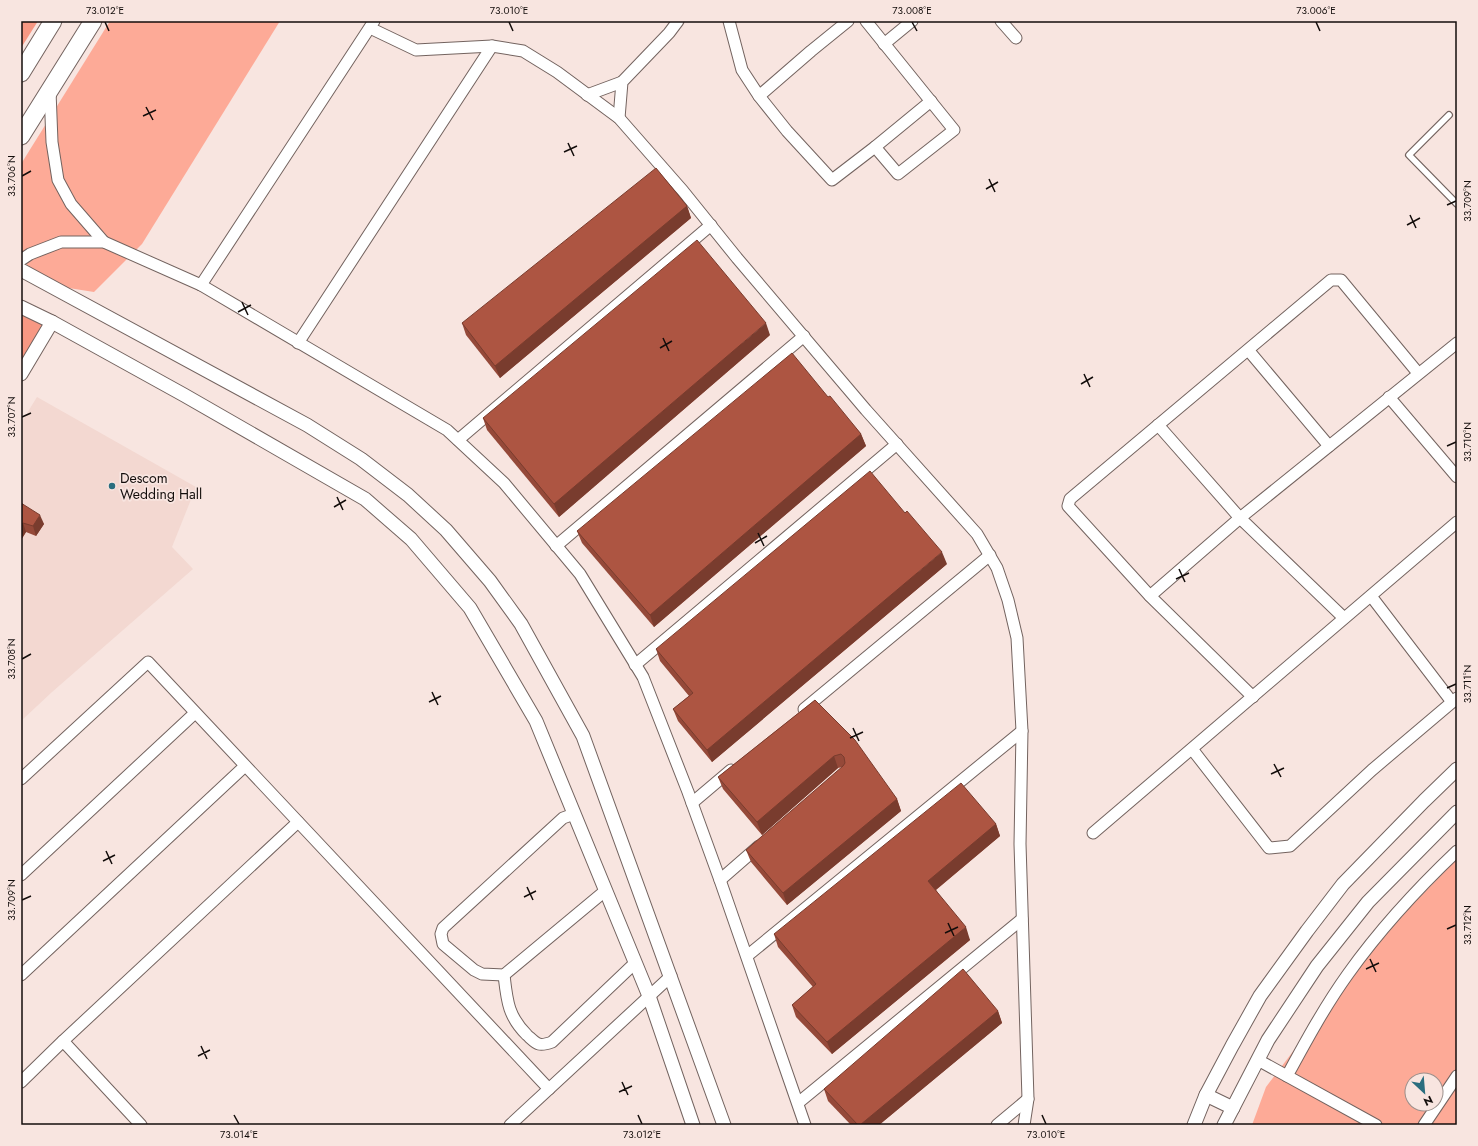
<svg xmlns="http://www.w3.org/2000/svg" width="1478" height="1146" viewBox="0 0 1478 1146" font-family="Jost,sans-serif">
  <rect width="100%" height="100%" fill="#f8e5e0"/>
  <polygon fill="#f3d8d1" points="37,397 196,487 172,547 193,569 52,692 21,721 21,423"/>
  <g fill="#fdaa97" fill-rule="evenodd">
    <polygon points="110,21 280,21 142,244 94,292 37,283 21,254 21,164"/>
    <path d="M1457,859V1125H1252L1266,1087L1376,942ZM1412,1080H1436V1104H1412Z"/>
  </g>
  <g fill="#f79883">
    <polygon points="21,21 38,21 21,48"/>
    <polygon points="21,307 52,322 21,372"/>
  </g>
  <g fill="none" stroke-linecap="round" stroke-linejoin="round">
    <g stroke="#73635f" stroke-width="8">
      <polyline id="service" points="1449,115 1409,155 1457,204"/>
    </g>
    <g stroke="#73635f" stroke-width="13">
      <g id="minor">
        <polyline points="729,21 742,70 759,96 787,131 832,180 875,147 898,174 954,130 866,21"/>
        <polyline points="1001,21 1016,38"/>
        <polyline points="370,28 416,50 492,46 523,51 557,72 619,118 683,191 737,258 866,410 977,534 997,568 1008,600 1017,638 1022,731 1020,844 1028,1099 1024,1125"/>
        <polyline points="884,44 912,21"/>
        <polyline points="50,91 52,142 58,180 71,204 104,242"/>
        <polyline points="587,95 622,82"/>
        <polyline points="759,96 811,51 848,21"/>
        <polyline points="619,118 622,82 669,33 678,21"/>
        <polyline points="875,147 931,101"/>
        <polyline points="21,260 30,254 61,242 104,242 201,285 447,430 504,483 580,574 643,677 688,792 720,880 805,1125"/>
        <polyline points="201,285 374,21"/>
        <polyline points="298,343 492,46"/>
        <polyline points="1249,351 1329,446"/>
        <polyline points="1389,397 1457,477"/>
        <polyline points="1158,425 1240,518 1344,618"/>
        <polyline points="458,440 711,225"/>
        <polyline points="556,546 804,336"/>
        <polyline points="1150,596 1240,518 1457,343"/>
        <polyline points="1371,596 1452,702"/>
        <polyline points="635,665 897,444"/>
        <polyline points="1253,697 1150,596 1068,506 1070,499 1331,280 1341,280 1418,373"/>
        <polyline points="804,709 990,555"/>
        <polyline points="1192,749 1269,848 1290,846 1372,770 1457,698"/>
        <polyline points="21,779 148,662 549,1089"/>
        <polyline points="692,803 731,770"/>
        <polyline points="574,814 563,818 443,928 441,934 443,944 474,970 482,974 504,975 605,891"/>
        <polyline points="1093,833 1457,522"/>
        <polyline points="21,875 195,713"/>
        <polyline points="720,880 759,846"/>
        <polyline points="747,956 1022,731"/>
        <polyline points="21,975 245,766"/>
        <path d="M504,975C507,1001 508,1016 527,1035C537,1044 538,1047 552,1042L635,963"/>
        <polyline points="63,1041 298,822"/>
        <polyline points="1258,1060 1376,1125"/>
        <path d="M1287,1076C1306,1041 1325,1006 1348,974C1380,929 1417,889 1457,851"/>
        <polyline points="21,1082 63,1041 141,1125"/>
        <polyline points="798,1103 1022,919"/>
        <polyline points="510,1125 671,976"/>
        <polyline points="997,1125 1028,1099"/>
        <polyline points="1424,1125 1457,1076"/>
      </g>
    </g>
    <g stroke="#73635f" stroke-width="15">
      <g id="tertiary">
        <polyline points="21,270 307,425 361,459 408,495 446,530 490,581 521,624 583,736 724,1125"/>
        <polyline points="21,307 52,322 184,395 365,499 411,539 470,608 536,721 649,996 693,1125"/>
        <polyline points="21,374 52,322"/>
        <polyline points="1206,1095 1233,1108"/>
        <polyline points="1194,1125 1206,1095 1232,1046 1260,996 1307,931 1343,884 1424,801 1457,769"/>
        <polyline points="1224,1125 1268,1040 1317,966 1368,902 1457,812"/>
      </g>
    </g>
    <g stroke="#73635f" stroke-width="19">
      <g id="primary">
        <polyline points="21,73 53,21"/>
        <polyline points="21,136 93,21"/>
      </g>
    </g>
    <use href="#service" stroke="#fff" stroke-width="5.5"/>
    <use href="#minor" stroke="#fff" stroke-width="11"/>
    <use href="#tertiary" stroke="#fff" stroke-width="13"/>
    <use href="#primary" stroke="#fff" stroke-width="17"/>
  </g>
  <g fill="#954939">
    <polygon points="687,206 691,218 500,378 466,335 462,323"/>
    <polygon points="770,335 559,517 487,430 483,418"/>
    <polygon points="828,397 861,434 866,446 654,627 582,543 577,531"/>
    <polygon points="21,503 44,524 36,536 26,532 21,540"/>
    <polygon points="947,564 712,762 678,721 673,709 689,696 660,661 656,649"/>
    <polygon points="815,700 897,799 901,811 787,905 751,862 746,850 843,767 838,768 762,835 723,789 718,777"/>
    <polygon points="996,824 1000,836 936,890 970,940 832,1054 796,1017 792,1005 813,987 778,947 774,934"/>
    <polygon points="998,1011 1002,1023 879,1125 851,1125 828,1101 824,1089"/>
  </g>
  <g fill="#793c2e">
    <polygon points="687,206 691,218 500,378 495,366"/>
    <polygon points="766,323 770,335 559,517 554,504"/>
    <polygon points="861,434 866,446 654,627 650,615"/>
    <polygon points="40,515 44,524 36,536 33,526"/>
    <polygon points="23,523 26,532 21,540 21,525"/>
    <polygon points="942,552 947,564 712,762 707,750"/>
    <polygon points="834,756 838,768 762,835 757,822"/>
    <polygon points="897,799 901,811 787,905 783,893"/>
    <polygon points="996,824 1000,836 932,893 928,881"/>
    <polygon points="966,927 970,940 832,1054 827,1042"/>
    <polygon points="998,1011 1002,1023 879,1125 860,1125"/>
  </g>
  <g fill="#ad5542" stroke="#793c2e">
    <polygon points="656,168 687,206 495,366 462,323"/>
    <polygon points="697,240 766,323 554,504 483,418"/>
    <polygon points="792,353 828,397 830,396 861,434 650,615 577,531"/>
    <polygon points="870,471 905,513 907,511 942,552 707,750 673,709 693,693 656,649"/>
    <polygon points="21,503 40,515 33,526 23,523 21,525"/>
    <polygon points="815,700 855,740 897,799 783,893 746,850 843,766 845,763 844,757 841,754 834,756 757,822 718,777"/>
    <polygon points="961,783 996,824 928,881 966,927 827,1042 792,1005 816,984 774,934"/>
    <polygon points="963,969 998,1011 860,1125 858,1125 824,1089"/>
  </g>
  <path fill="none" stroke="#130d0b" stroke-width="1.5" d="M105,22L109,31M509,22L513,31M912,22L917,31M1316,22L1320,31M146,107L153,120M143,116L156,110M568,143L574,156M564,152L577,146M22,176L31,171M989,179L995,192M986,189L998,182M1447,205L1456,201M1410,215L1416,228M1407,225L1420,218M242,302L248,315M238,312L251,305M663,338L669,351M660,348L672,341M1084,374L1090,387M1081,384L1093,377M22,417L31,413M1447,446L1456,442M337,497L343,510M334,507L346,500M758,533L764,546M755,543L767,536M1179,569L1185,582M1176,579L1189,573M22,659L31,654M1447,688L1456,684M432,692L438,705M429,702L441,696M853,728L859,741M850,738L863,732M1274,764L1281,777M1271,774L1284,768M106,851L112,864M103,861L115,855M527,887L533,900M524,897L536,891M22,900L31,896M948,923L954,936M1447,929L1456,925M945,933L958,927M1370,959L1376,972M1366,969L1379,963M201,1046L207,1059M198,1056L210,1050M622,1082L628,1095M619,1092L632,1086M234,1115L239,1124M638,1115L642,1124M1042,1115L1046,1124"/>
  <circle fill="#2b6e7f" stroke="#f8e5e0" stroke-width="1.5" cx="112" cy="486" r="4"/>
  <g text-anchor="middle" dominant-baseline="central" stroke-width="3.5" stroke-linejoin="round" paint-order="stroke">
    <g font-size="14" fill="#130d0b" stroke="#f8e5e0" text-anchor="start">
      <text x="120" y="478">Descom<tspan x="120" dy="16">Wedding Hall</tspan></text>
    </g>
  </g>
  <rect width="1478" height="1146" fill="none" stroke="#f8e5e0" stroke-width="44"/>
  <g transform="translate(1424 1092) rotate(154)"><circle r="19" fill="#f8e5e0" stroke="#9c8f8b"/>
  <path d="M0-3L7 15L0 10L-7 15Z" fill="#2b6e7f"/>
  <text y="-6" font-size="11" font-weight="bold" text-anchor="middle" fill="#130d0b">N</text>
  </g>
  <rect x="22" y="22" width="1434" height="1102" fill="none" stroke="#130d0b" stroke-width="1.5"/>
  <g font-size="10" text-anchor="middle" fill="#130d0b">
    <text x="105" y="14">73.012°E</text>
    <text x="509" y="14">73.010°E</text>
    <text x="912" y="14">73.008°E</text>
    <text x="1316" y="14">73.006°E</text>
    <text transform="translate(11 176) rotate(-90)" y="4">33.706°N</text>
    <text transform="translate(1467 201) rotate(-90)" y="4">33.709°N</text>
    <text transform="translate(11 417) rotate(-90)" y="4">33.707°N</text>
    <text transform="translate(1467 442) rotate(-90)" y="4">33.710°N</text>
    <text transform="translate(11 659) rotate(-90)" y="4">33.708°N</text>
    <text transform="translate(1467 684) rotate(-90)" y="4">33.711°N</text>
    <text transform="translate(11 900) rotate(-90)" y="4">33.709°N</text>
    <text transform="translate(1467 925) rotate(-90)" y="4">33.712°N</text>
    <text x="239" y="1138">73.014°E</text>
    <text x="642" y="1138">73.012°E</text>
    <text x="1046" y="1138">73.010°E</text>
  </g>
</svg>
